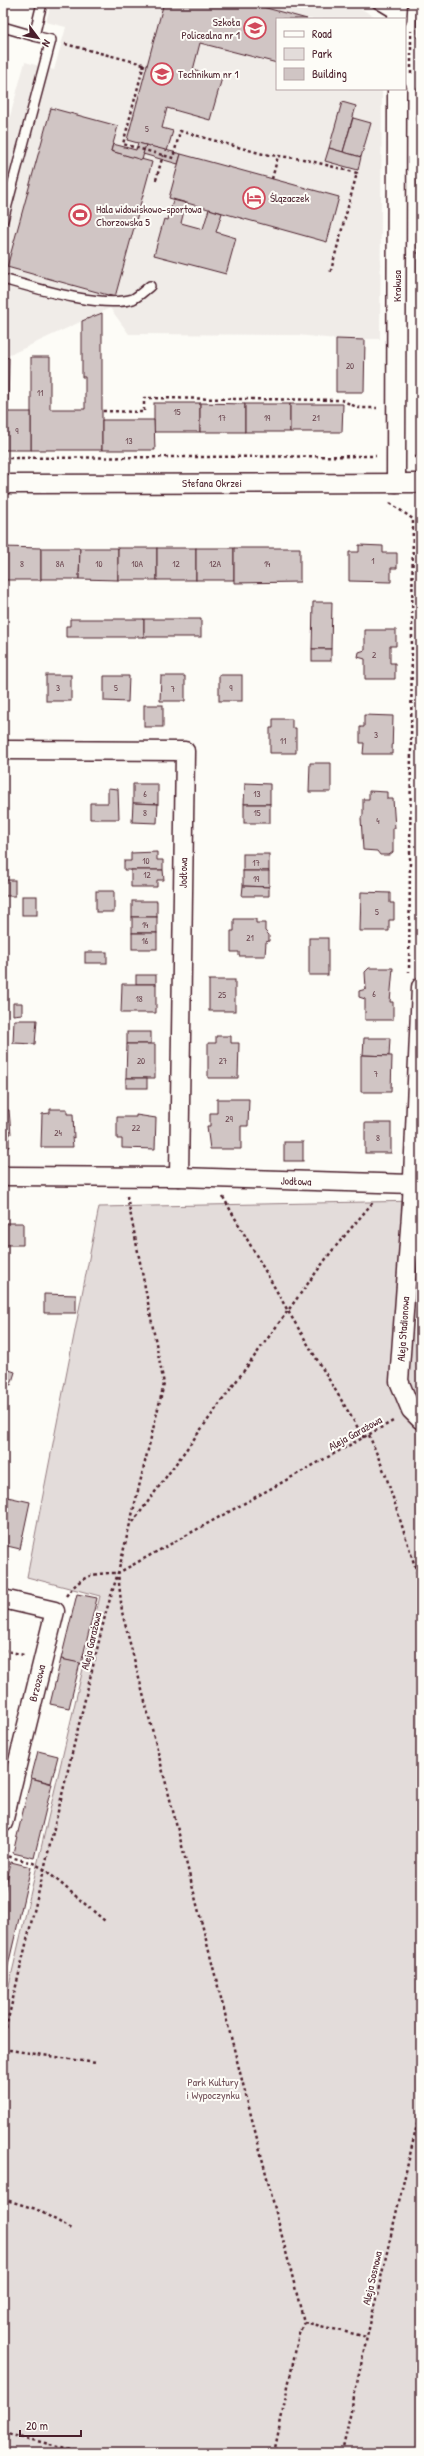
<svg xmlns="http://www.w3.org/2000/svg" width="424" height="2456" viewBox="0 0 424 2456" font-family="'Patrick Hand',sans-serif">
  <rect width="100%" height="100%" fill="#fdfcf7"/>
  <filter id="ink" filterUnits="userSpaceOnUse"><feTurbulence type="fractalNoise" baseFrequency=".025" numOctaves="2"/><feDisplacementMap in="SourceGraphic" scale="8" xChannelSelector="R" yChannelSelector="G"/><feConvolveMatrix kernelMatrix="1 2 1 2 8 2 1 2 1" color-interpolation-filters="sRGB"/></filter>
  <g filter="url(#ink)">
    <polygon fill="#f0ece8" points="51,3 351,3 379,19 277,19 277,89 382,89 380,339 336,339 298,335 129,334 110,308 3,358 3,142 25,62 54,70 66,27 46,22"/>
    <polygon fill="#e3dcda" stroke="#967e82" points="421,1201 421,2453 3,2453 3,2011 100,1596 27,1577 99,1207"/>
    <g fill="#d0c5c4" stroke="#4a1f2b">
      <polygon points="151,3 248,3 307,19 277,19 277,63 200,43 193,70 222,78 210,120 167,108 162,128 173,131 167,151 127,140 163,6"/>
      <polygon points="417,3 421,3 421,37 416,37"/>
      <rect x="417" y="88" width="4" height="52"/>
      <polygon points="342,102 356,106 343,152 329,148"/>
      <polygon points="51,108 118,126 111,151 152,162 115,297 7,267"/>
      <polygon points="353,118 371,123 361,157 343,152"/>
      <rect x="417" y="140" width="4" height="57"/>
      <polygon points="138,143 146,145 142,160 111,151 113,144 136,150"/>
      <polygon points="146,145 181,154 178,164 143,154"/>
      <polygon points="329,148 361,157 358,170 325,161"/>
      <polygon points="181,154 339,197 327,242 169,198"/>
      <rect x="417" y="197" width="4" height="56"/>
      <polygon points="173,200 186,203 181,223 203,229 209,209 222,213 216,232 236,238 226,274 154,255 164,219 168,220"/>
      <rect x="417" y="253" width="4" height="54"/>
      <polygon points="102,313 102,450 31,450 31,357 50,357 50,409 85,409 85,377 82,377 82,321"/>
      <polygon points="336,339 365,340 364,392 336,392"/>
      <polygon points="5,357 9,358 8,412 3,412 3,358"/>
      <rect x="154" y="403" width="46" height="29"/>
      <polygon points="200,403 245,404 245,432 200,432"/>
      <rect x="245" y="404" width="45" height="28"/>
      <polygon points="290,404 343,404 342,432 290,432"/>
      <rect x="3" y="412" width="28" height="38"/>
      <polygon points="102,420 154,420 155,450 102,450"/>
      <polygon points="359,545 383,546 383,553 397,553 397,568 391,568 391,582 349,581 349,552 359,552"/>
      <polygon points="3,547 41,548 41,580 3,580"/>
      <polygon points="41,548 80,548 79,579 41,579"/>
      <polygon points="80,548 118,548 118,580 79,579"/>
      <rect x="118" y="548" width="39" height="32"/>
      <rect x="157" y="548" width="39" height="32"/>
      <rect x="196" y="548" width="38" height="32"/>
      <polygon points="234,548 300,548 300,582 234,583"/>
      <polygon points="313,602 332,602 331,649 312,649"/>
      <polygon points="70,619 144,619 144,637 66,637 66,626 70,626"/>
      <rect x="144" y="619" width="57" height="18"/>
      <polygon points="365,630 396,630 396,646 390,646 390,663 395,663 395,679 365,679 365,659 358,657 359,652 365,650"/>
      <rect x="312" y="649" width="19" height="12"/>
      <rect x="46" y="675" width="25" height="26"/>
      <rect x="219" y="675" width="23" height="26"/>
      <polygon points="104,676 129,676 128,702 104,701"/>
      <polygon points="161,676 185,676 185,701 160,701"/>
      <rect x="144" y="705" width="19" height="22"/>
      <polygon points="364,715 393,716 392,754 363,754 364,743 360,743 360,727 364,727"/>
      <polygon points="273,719 292,719 292,728 296,728 296,753 270,753 270,728 273,728"/>
      <polygon points="310,763 331,763 331,792 309,792"/>
      <polygon points="245,783 270,784 270,804 244,804"/>
      <polygon points="133,784 158,784 158,804 133,803"/>
      <polygon points="108,788 118,789 119,819 90,819 90,803 108,803"/>
      <polygon points="369,791 387,792 387,799 393,799 395,828 393,828 393,852 389,855 380,855 377,851 363,850 361,818 363,815 363,799 369,799"/>
      <polygon points="133,803 158,804 157,823 132,822"/>
      <rect x="244" y="804" width="26" height="19"/>
      <polygon points="157,852 157,860 163,860 163,870 124,870 124,861 131,861 131,853"/>
      <rect x="243" y="854" width="26" height="17"/>
      <polygon points="131,870 163,870 164,880 157,880 157,887 131,887"/>
      <polygon points="243,871 269,871 269,887 243,886"/>
      <rect x="3" y="880" width="12" height="16"/>
      <polygon points="243,886 269,887 269,896 242,896"/>
      <rect x="96" y="891" width="18" height="21"/>
      <polygon points="361,892 390,893 390,903 394,903 394,920 389,920 389,931 360,931"/>
      <rect x="22" y="896" width="15" height="19"/>
      <rect x="132" y="901" width="25" height="16"/>
      <rect x="3" y="908" width="2" height="40"/>
      <rect x="132" y="917" width="25" height="16"/>
      <polygon points="234,919 256,919 256,923 265,923 265,931 269,935 269,941 266,942 265,956 239,956 239,952 231,952 231,931 234,931"/>
      <rect x="132" y="933" width="25" height="16"/>
      <rect x="309" y="938" width="19" height="37"/>
      <rect x="85" y="952" width="22" height="11"/>
      <polygon points="369,968 393,968 390,1002 393,1002 393,1020 365,1020 365,999 359,997 359,991 366,989 365,972"/>
      <rect x="136" y="975" width="20" height="9"/>
      <rect x="209" y="980" width="26" height="31"/>
      <polygon points="122,984 156,984 156,1013 121,1013"/>
      <polygon points="13,1003 22,1003 22,1014 13,1015"/>
      <polygon points="14,1020 37,1020 35,1044 13,1043"/>
      <rect x="127" y="1032" width="24" height="12"/>
      <polygon points="216,1036 231,1036 231,1043 239,1043 238,1078 208,1078 208,1043 216,1043"/>
      <polygon points="364,1038 390,1038 389,1056 363,1055"/>
      <polygon points="127,1044 155,1044 155,1078 126,1078"/>
      <polygon points="361,1055 392,1056 391,1092 361,1092"/>
      <rect x="126" y="1078" width="21" height="10"/>
      <polygon points="217,1099 249,1099 248,1126 241,1126 241,1149 210,1149 207,1126 210,1126 210,1113 217,1113"/>
      <polygon points="50,1109 67,1109 67,1114 73,1114 74,1138 72,1137 73,1147 41,1147 42,1114 50,1113"/>
      <polygon points="3,1110 9,1110 11,1134 9,1134 9,1147 3,1147"/>
      <polygon points="136,1115 156,1118 155,1149 122,1148 122,1139 117,1139 117,1117 136,1117"/>
      <rect x="365" y="1123" width="26" height="30"/>
      <rect x="284" y="1142" width="19" height="19"/>
      <polygon points="4,1223 23,1223 23,1245 4,1245 3,1253"/>
      <polygon points="44,1294 76,1295 76,1313 44,1313"/>
      <polygon points="3,1368 15,1372 11,1385 3,1382"/>
      <polygon points="3,1496 30,1502 20,1549 3,1545"/>
      <polygon points="77,1594 97,1598 81,1664 61,1659"/>
      <polygon points="61,1659 80,1663 69,1708 50,1704"/>
      <polygon points="38,1751 58,1756 51,1783 31,1778"/>
      <polygon points="31,1778 52,1784 34,1858 13,1853"/>
      <polygon points="11,1862 31,1867 3,1987 3,1898"/>
    </g>
    <g fill="none" stroke-linecap="round" stroke-linejoin="round">
      <g stroke="#4a1f2b" stroke-width="12">
        <g id="lane">
          <polyline points="377,3 397,15"/>
          <polyline points="3,27 34,36 42,3"/>
          <polyline points="3,220 51,40 34,36"/>
          <path d="M3,279C35,288 102,309 133,299C139,296 145,290 150,286"/>
        </g>
      </g>
      <g stroke="#4a1f2b" stroke-width="21">
        <g id="street">
          <polyline points="397,19 398,3"/>
          <polyline points="396,483 397,89"/>
          <polyline points="3,484 421,483"/>
          <polyline points="3,750 185,751 179,1177"/>
          <polyline points="421,987 412,1201 399,1381 411,1410 421,1420"/>
          <polyline points="3,1176 179,1177 412,1184"/>
          <polyline points="3,1599 55,1611 7,1806"/>
          <polyline points="3,1806 7,1806 3,1823"/>
        </g>
      </g>
      <g stroke="#4a1f2b" stroke-width="2.5" stroke-dasharray="3 3" stroke-linecap="butt">
        <polyline points="65,44 147,65"/>
        <polyline points="144,64 123,144 173,158 180,131 263,154 303,159 357,173 330,274"/>
        <polyline points="411,74 411,31"/>
        <polyline points="272,179 278,156"/>
        <polyline points="156,180 163,155"/>
        <polyline points="103,411 144,412 144,398 341,400 359,408 377,408"/>
        <polyline points="414,457 421,457"/>
        <polyline points="3,458 376,456"/>
        <polyline points="390,503 413,519 409,972"/>
        <polyline points="127,1196 164,1384 118,1573 122,1612 304,2322 299,2334 274,2453"/>
        <polyline points="223,1197 288,1311 364,1438"/>
        <polyline points="369,1435 386,1476 421,1585"/>
        <polyline points="133,1522 331,1252 374,1201"/>
        <path d="M66,1596C82,1575 92,1573 118,1573"/>
        <polyline points="3,1650 24,1655"/>
        <polyline points="3,1855 33,1863 44,1869 105,1921"/>
        <polyline points="3,2040 106,1612 118,1573 395,1420"/>
        <polyline points="3,2049 96,2063"/>
        <polyline points="3,2199 36,2209 72,2229"/>
        <polyline points="304,2322 367,2337"/>
        <polyline points="3,2433 87,2453"/>
        <polyline points="342,2453 367,2337 421,2108"/>
      </g>
      <use href="#lane" stroke="#fdfcf7" stroke-width="9"/>
      <use href="#street" stroke="#fdfcf7" stroke-width="18"/>
    </g>
  </g>
  <defs>
    <g id="school-ring" transform="scale(1.15)"><circle r="9.5" fill="#fdfcf7" stroke="#d1495b" stroke-width="1.5"/><path d="M0-5L7-2L0 1L-7-2ZM-4 1L0 2.5L4 1V4Q0 6-4 4Z" fill="#d1495b"/></g>
    <g id="hotel-ring" transform="scale(1.15)"><circle r="9.5" fill="#fdfcf7" stroke="#d1495b" stroke-width="1.5"/><path d="M-6-4.5h1.5V1H6V5H4.5V3h-9V5H-6ZM-4 0a1.8 1.8 0 1 1 3.6 0ZM.5 0V-2.5h3Q6-2.5 6 0Z" fill="#d1495b"/></g>
    <g id="stadium-ring" transform="scale(1.15)"><circle r="9.5" fill="#fdfcf7" stroke="#d1495b" stroke-width="1.5"/><path d="M0-5a6.5 5 0 1 0 0 10a6.5 5 0 1 0 0-10ZM-3.5-1.8h7v3.6h-7Z" fill="#d1495b"/></g>
  </defs>
  <g fill-rule="evenodd">
    <use href="#school-ring" x="255" y="28"/>
    <use href="#school-ring" x="162" y="74"/>
    <use href="#hotel-ring" x="254" y="198"/>
    <use href="#stadium-ring" x="80" y="215"/>
  </g>
  <g text-anchor="middle" dominant-baseline="central" stroke-width="4" stroke-linejoin="round" paint-order="stroke">
    <g font-size="9" fill="#6c4851">
      <text x="147" y="129">5</text>
      <text x="350" y="366">20</text>
      <text x="40" y="393">11</text>
      <text x="177" y="412">15</text>
      <text x="222" y="418">17</text>
      <text x="267" y="418">19</text>
      <text x="316" y="418">21</text>
      <text x="17" y="431">9</text>
      <text x="129" y="441">13</text>
      <text x="373" y="561">1</text>
      <text x="22" y="564">8</text>
      <text x="60" y="564">8A</text>
      <text x="99" y="564">10</text>
      <text x="137" y="564">10A</text>
      <text x="176" y="564">12</text>
      <text x="215" y="564">12A</text>
      <text x="267" y="564">14</text>
      <text x="374" y="655">2</text>
      <text x="58" y="688">3</text>
      <text x="116" y="688">5</text>
      <text x="231" y="688">9</text>
      <text x="173" y="689">7</text>
      <text x="376" y="735">3</text>
      <text x="283" y="741">11</text>
      <text x="145" y="794">6</text>
      <text x="257" y="794">13</text>
      <text x="145" y="813">8</text>
      <text x="257" y="813">15</text>
      <text x="378" y="821">4</text>
      <text x="146" y="861">10</text>
      <text x="256" y="863">17</text>
      <text x="147" y="875">12</text>
      <text x="256" y="879">19</text>
      <text x="377" y="912">5</text>
      <text x="145" y="925">14</text>
      <text x="250" y="938">21</text>
      <text x="145" y="941">16</text>
      <text x="374" y="994">6</text>
      <text x="222" y="995">25</text>
      <text x="139" y="999">18</text>
      <text x="141" y="1061">20</text>
      <text x="223" y="1061">27</text>
      <text x="376" y="1074">7</text>
      <text x="229" y="1119">29</text>
      <text x="136" y="1128">22</text>
      <text x="58" y="1133">24</text>
      <text x="378" y="1138">8</text>
    </g>
    <g font-size="11" fill="#4a1f2b" stroke="#fdfcf7" text-anchor="start">
      <text x="240" y="22" text-anchor="end">Szkoła<tspan x="240" dy="13">Policealna nr 1</tspan></text>
      <text x="178" y="74">Technikum nr 1</text>
      <text x="270" y="198">Ślązaczek</text>
      <text x="96" y="209">Hala widowiskowo-sportowa<tspan x="96" dy="13">Chorzowska 5</tspan></text>
    </g>
    <g font-size="11" fill="#4a1f2b" stroke="#fdfcf7">
      <text transform="translate(397 286) rotate(-90)">Krakusa</text>
      <text x="212" y="483">Stefana Okrzei</text>
      <text transform="translate(183 873) rotate(-89)">Jodłowa</text>
      <text transform="translate(296 1181) rotate(2)">Jodłowa</text>
      <text transform="translate(403 1329) rotate(-86)">Aleja Stadionowa</text>
      <text transform="translate(355 1433) rotate(-29)">Aleja Garażowa</text>
      <text transform="translate(91 1641) rotate(-77)">Aleja Garażowa</text>
      <text transform="translate(37 1683) rotate(-76)">Brzozowa</text>
      <text transform="translate(372 2278) rotate(-77)">Aleja Sosnowa</text>
    </g>
    <g font-size="11" fill="#704e57" stroke="#fdfcf7">
      <text x="213" y="2082">Park Kultury<tspan x="213" dy="13">i Wypoczynku</tspan></text>
    </g>
  </g>
  <rect width="424" height="2456" fill="none" stroke="#fdfcf7" stroke-width="16"/>
  <rect x="8" y="8" width="408" height="2440" fill="none" stroke="#4a1f2b" stroke-width="1.5" filter="url(#ink)"/>
  <rect x="276" y="18" width="130" height="72" fill="#fdfcf7" stroke="#b5a4a5"/>
  <rect x="284" y="31" width="20" height="6" fill="#fdfcf7" stroke="#b5a4a5"/>
  <text x="312" y="38" font-size="12" fill="#4a1f2b">Road</text>
  <rect x="284" y="48" width="20" height="12" fill="#e3dcda" stroke="#b5a4a5"/>
  <text x="312" y="58" font-size="12" fill="#4a1f2b">Park</text>
  <rect x="284" y="68" width="20" height="12" fill="#d0c5c4" stroke="#b5a4a5"/>
  <text x="312" y="78" font-size="12" fill="#4a1f2b">Building</text>
  <g transform="translate(38 38) rotate(122)" stroke="#fdfcf7" stroke-width="3" paint-order="stroke">
  <path d="M0-3L7 15L0 10L-7 15Z" fill="#4a1f2b"/>
  <text y="-6" font-size="11" font-weight="bold" text-anchor="middle" fill="#4a1f2b">N</text>
  </g>
  <path d="M20 2430v6h61v-6" fill="none" stroke="#4a1f2b" stroke-width="2"/>
  <text x="26" y="2430" font-size="12" fill="#4a1f2b" stroke="#fdfcf7" stroke-width="3" paint-order="stroke">20 m</text>
</svg>
